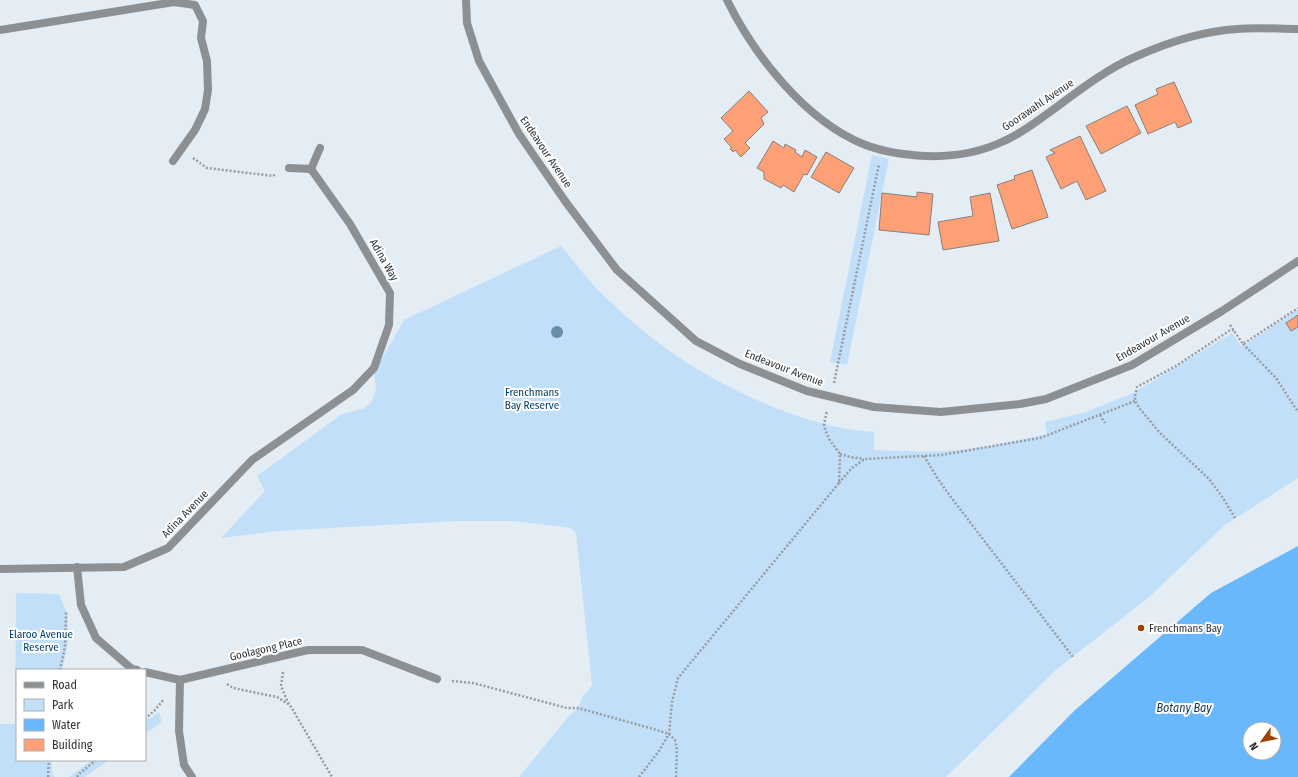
<svg xmlns="http://www.w3.org/2000/svg" width="1298" height="777" viewBox="0 0 1298 777" font-family="'Fira Sans Condensed',sans-serif">
  <rect width="100%" height="100%" fill="#e5edf4"/>
  <g fill="#c2dff9">
    <polygon points="872,155 889,159 847,365 830,362"/>
    <path d="M561,246C574,261 586,278 600,292C651,342 700,376 766,404C800,418 837,430 874,432V450C898,451 923,452 948,451C981,449 1015,441 1047,434L1045,422L1086,412L1135,392L1232,333L1242,347L1298,309V478L1225,525L1148,598L1057,669L946,777H519L569,716L578,708L583,696L587,692L592,685L576,533L571,528L514,521H457L277,531L221,538L265,491L257,476L342,414L362,409L371,403L376,390L374,373L404,320Z"/>
    <polygon points="16,593 59,594 68,615 68,643 62,670 17,670 17,760 52,760 52,773 55,777 0,777 0,724 15,724"/>
    <polygon points="159,712 162,722 145,734 145,722"/>
    <polygon points="92,760 109,760 85,777 69,777"/>
  </g>
  <path fill="#69b8fb" fill-rule="evenodd" d="M1298,546V777H1009L1075,710L1211,593ZM1250,729H1274V753H1250Z"/>
  <g fill="#fda075" stroke="#897f7b">
    <polygon points="1174,82 1192,122 1178,128 1175,122 1148,134 1135,105 1158,94 1156,89"/>
    <polygon points="749,91 768,112 761,118 764,124 745,143 750,148 741,157 735,150 733,152 730,149 732,148 724,139 733,131 721,118"/>
    <polygon points="1127,106 1141,133 1101,154 1086,126"/>
    <polygon points="1080,136 1106,191 1086,200 1077,181 1061,189 1046,157 1055,153 1050,150"/>
    <polygon points="773,141 784,148 785,144 796,150 795,152 802,157 805,150 817,157 807,175 804,174 794,192 783,185 781,188 764,179 764,172 757,168"/>
    <polygon points="826,152 854,168 839,193 811,177"/>
    <polygon points="1032,170 1048,217 1012,229 997,185 1015,179 1014,176"/>
    <polygon points="917,192 933,194 929,235 879,230 882,193 917,197"/>
    <polygon points="990,193 999,241 943,250 938,222 973,216 970,197"/>
    <polygon points="1298,315 1298,327 1291,331 1286,323"/>
  </g>
  <g fill="none" stroke-linecap="round" stroke-linejoin="round">
    <g stroke="#969ca1" stroke-width="2.5" stroke-dasharray="2 2" stroke-linecap="butt">
      <polyline points="193,158 207,168 273,176 276,174"/>
      <polyline points="1230,325 1243,344 1298,308"/>
      <polyline points="1234,330 1229,331 1176,366 1137,387 1135,396 1135,401 1140,409 1160,433 1209,479 1223,498 1235,518"/>
      <polyline points="1243,344 1276,378 1298,412"/>
      <polyline points="834,383 879,164"/>
      <polyline points="1100,415 1105,423"/>
      <polyline points="840,454 850,457 864,459"/>
      <polyline points="924,456 936,476 947,492 1073,657"/>
      <polyline points="839,483 852,468 865,459 941,455 1040,438 1135,401"/>
      <polyline points="60,670 65,647 66,611"/>
      <polyline points="283,672 281,686 289,705"/>
      <polyline points="452,681 473,683 567,708 578,708 657,730 669,734 675,740 677,749 676,777"/>
      <polyline points="227,684 233,688 277,697 290,705 332,777"/>
      <polyline points="145,719 155,710 164,699"/>
      <polyline points="48,777 49,760"/>
      <polyline points="77,777 79,774 96,760"/>
      <polyline points="639,777 659,751 669,734 672,702 678,678 839,483 840,454 829,439 825,429 824,424 827,411"/>
    </g>
    <g stroke="#8c9093" stroke-width="8">
      <polyline points="289,168 311,169 350,224 390,293 389,325 374,368 353,390"/>
      <polyline points="311,169 320,148"/>
    </g>
    <g stroke="#8c9093" stroke-width="8">
      <polyline points="466,0 467,23 479,61 519,134 565,201 617,270 696,341 740,364 807,391 874,407 941,412 1020,404 1046,399 1132,365 1222,311 1298,261"/>
      <path d="M727,0C754,55 805,120 863,144C883,152 905,155 926,156C954,157 979,153 1004,141C1020,134 1033,124 1047,114C1076,93 1104,70 1137,56C1169,42 1203,31 1237,29C1257,27 1278,29 1298,29"/>
      <polyline points="0,30 174,2 195,5 203,21 201,38 207,61 208,90 205,109 195,130 173,161"/>
      <polyline points="77,567 81,605 96,638 132,669 137,670"/>
      <polyline points="0,569 124,567 168,548 252,460 353,390"/>
      <polyline points="145,672 180,680 308,650 362,650 437,679"/>
      <polyline points="180,680 179,731 184,765 192,777"/>
    </g>
  </g>
  <circle fill="#678da8" cx="557" cy="332" r="6"/>
  <circle fill="#a34200" stroke="#fff" stroke-width="1.5" cx="1141" cy="628" r="4"/>
  <g text-anchor="middle" dominant-baseline="central" stroke-width="4" stroke-linejoin="round" paint-order="stroke">
    <g font-size="11" fill="#303336" stroke="#fff">
      <text transform="translate(1038 105) rotate(-34)">Goorawahl Avenue</text>
      <text transform="translate(546 152) rotate(56)">Endeavour Avenue</text>
      <text transform="translate(384 260) rotate(60)">Adina Way</text>
      <text transform="translate(1153 338) rotate(-30)">Endeavour Avenue</text>
      <text transform="translate(784 368) rotate(21)">Endeavour Avenue</text>
      <text transform="translate(185 514) rotate(-46)">Adina Avenue</text>
      <text transform="translate(266 649) rotate(-13)">Goolagong Place</text>
    </g>
    <g font-size="11" fill="#003f69" stroke="#fff">
      <text x="532" y="392">Frenchmans<tspan x="532" dy="13">Bay Reserve</tspan></text>
      <text x="41" y="634">Elaroo Avenue<tspan x="41" dy="13">Reserve</tspan></text>
    </g>
    <g font-size="11" fill="#303336" stroke="#fff" text-anchor="start">
      <text x="1149" y="628">Frenchmans Bay</text>
    </g>
    <g font-size="12" font-style="italic" fill="#12344f" stroke="#fff">
      <text x="1184" y="708">Botany Bay</text>
    </g>
  </g>
  <rect x="16" y="669" width="130" height="92" fill="#ffffff" stroke="#acadaf"/>
  <rect x="24" y="682" width="20" height="6" fill="#8c9093" stroke="#acadaf"/>
  <text x="52" y="689" font-size="12" fill="#303336">Road</text>
  <rect x="24" y="699" width="20" height="12" fill="#c2dff9" stroke="#acadaf"/>
  <text x="52" y="709" font-size="12" fill="#303336">Park</text>
  <rect x="24" y="719" width="20" height="12" fill="#69b8fb" stroke="#acadaf"/>
  <text x="52" y="729" font-size="12" fill="#303336">Water</text>
  <rect x="24" y="739" width="20" height="12" fill="#fda075" stroke="#acadaf"/>
  <text x="52" y="749" font-size="12" fill="#303336">Building</text>
  <g transform="translate(1262 741) rotate(237)"><circle r="19" fill="#ffffff" stroke="#acadaf"/>
  <path d="M0-3L7 15L0 10L-7 15Z" fill="#a34200"/>
  <text y="-6" font-size="11" font-weight="bold" text-anchor="middle" fill="#303336">N</text>
  </g>
</svg>
